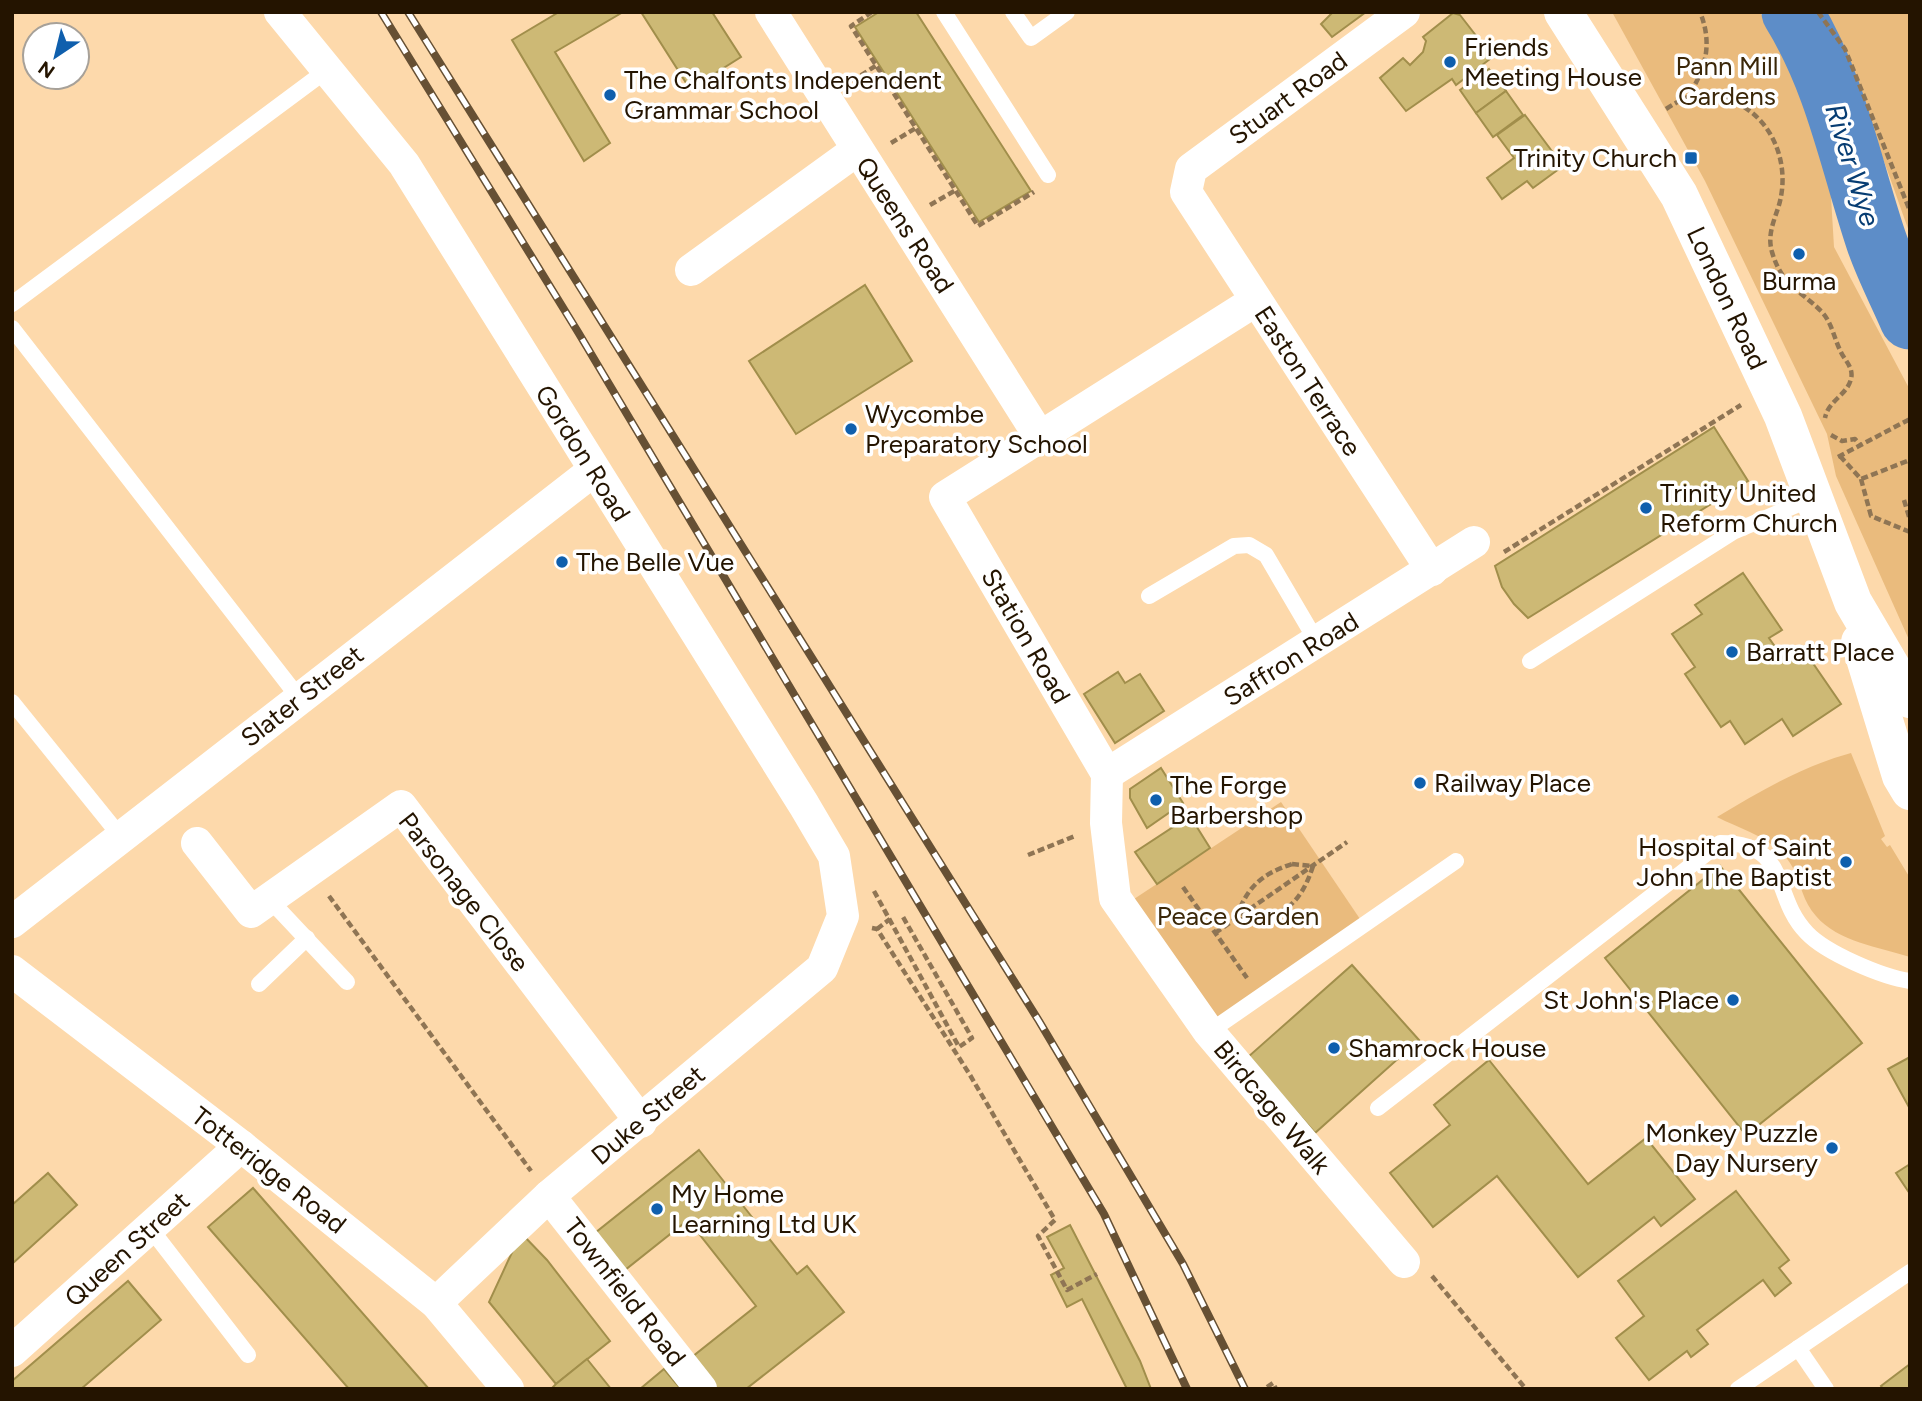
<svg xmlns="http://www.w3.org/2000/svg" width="1922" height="1401" viewBox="0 0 1922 1401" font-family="Figtree,sans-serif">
  <rect width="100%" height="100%" fill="#fdd9ab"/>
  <g fill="#eabb7d">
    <polygon points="1612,12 1759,12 1781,36 1811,98 1830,180 1834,247 1910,390 1910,642 1836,476 1827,434 1705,181"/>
    <path d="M1808,12H1910V234C1884,162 1856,71 1808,12Z"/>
    <path d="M1851,753L1885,836L1881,839L1887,847L1890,845L1910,878V957C1879,947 1838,942 1816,916C1803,902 1801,884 1793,868C1778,839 1744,831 1717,817C1760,791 1803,766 1851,753Z"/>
    <polygon points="1281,802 1360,919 1217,1019 1134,899"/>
  </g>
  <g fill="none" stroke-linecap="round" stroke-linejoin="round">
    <path stroke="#5d8dc8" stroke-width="61" d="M1792,12C1836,83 1850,162 1876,240C1885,267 1899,293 1910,319"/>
  </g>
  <g fill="#cdb975" stroke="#a18e4b" stroke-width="2">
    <polygon points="559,12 623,12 555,52 610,143 584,161 512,40"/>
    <polygon points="641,12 712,12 741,57 690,89"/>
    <polygon points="879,12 916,12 1031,191 979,222 855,27"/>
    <polygon points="1333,12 1366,12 1332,37 1321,24"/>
    <polygon points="1453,13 1460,15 1491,55 1490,59 1456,85 1452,79 1406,111 1380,78 1403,58 1410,65 1423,52 1426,41 1423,37"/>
    <polygon points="1489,69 1506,91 1476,113 1460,90"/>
    <polygon points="1506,91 1523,115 1493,137 1476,113"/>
    <polygon points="1525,115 1563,166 1533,188 1527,181 1502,199 1487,178 1514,158 1497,135"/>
    <polygon points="865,285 912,361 796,434 749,361"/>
    <polygon points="1714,427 1748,481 1528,618 1514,604 1502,587 1495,566"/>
    <polygon points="1743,573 1782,630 1769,638 1783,658 1801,646 1841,704 1793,736 1782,719 1745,744 1730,721 1721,727 1685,674 1695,667 1672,634 1702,614 1695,605"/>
    <polygon points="1118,672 1125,683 1140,674 1164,711 1115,743 1084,694"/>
    <polygon points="1161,768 1183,803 1147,828 1130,798 1130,789"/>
    <polygon points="1190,816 1210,848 1157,884 1135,852"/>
    <polygon points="1720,866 1862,1043 1746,1135 1605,958"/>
    <polygon points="1352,965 1419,1040 1315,1133 1248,1057"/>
    <polygon points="1910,1057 1910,1109 1888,1069"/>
    <polygon points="1489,1060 1588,1184 1646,1138 1695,1199 1661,1226 1654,1217 1578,1277 1497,1176 1433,1227 1390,1173 1450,1125 1434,1105"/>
    <polygon points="699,1150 797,1274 807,1266 844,1312 746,1389 716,1389 692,1357 756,1306 688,1220 625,1270 595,1233"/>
    <polygon points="1910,1164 1910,1194 1896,1173"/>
    <polygon points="48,1173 77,1205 12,1264 12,1205"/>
    <polygon points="253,1188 429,1389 349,1389 208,1227"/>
    <polygon points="1736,1191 1789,1260 1779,1268 1791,1283 1775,1296 1763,1280 1697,1330 1708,1344 1691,1357 1687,1351 1649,1380 1616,1338 1644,1316 1618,1281"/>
    <polygon points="1070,1225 1140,1361 1151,1389 1127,1389 1082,1299 1067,1307 1051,1275 1064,1268 1047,1237"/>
    <polygon points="521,1233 547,1260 610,1341 556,1384 489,1302"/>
    <polygon points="128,1281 161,1320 81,1389 12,1389 12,1381"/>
    <polygon points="587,1359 611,1389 551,1389 556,1384"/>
    <polygon points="1910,1364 1910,1389 1883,1389 1881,1386"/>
    <polygon points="664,1369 681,1389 640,1389"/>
  </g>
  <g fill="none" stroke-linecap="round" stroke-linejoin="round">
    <g stroke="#8f7554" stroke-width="4.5" stroke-dasharray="7 3.5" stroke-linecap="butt">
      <polyline points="872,12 851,26 978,226 1034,192"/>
      <polyline points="1818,12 1845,49 1910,211"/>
      <polyline points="852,81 877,65"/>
      <path d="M1690,93C1707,66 1712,42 1700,12"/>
      <path d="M1666,109C1691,93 1700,90 1730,100C1772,116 1791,163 1779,205C1774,221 1767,235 1772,252C1782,286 1799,289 1822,312C1832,323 1834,338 1840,350C1844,360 1854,367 1851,379C1847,395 1828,401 1825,418"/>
      <polyline points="891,143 916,128"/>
      <polyline points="930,205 956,190"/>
      <polyline points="1831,435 1842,441 1855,439 1860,445"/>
      <polyline points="1840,456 1861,479 1910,460"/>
      <polyline points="1838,457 1910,419"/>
      <polyline points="1861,479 1871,516 1910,532"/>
      <polyline points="1904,500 1910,520"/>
      <polyline points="1504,552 1741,405"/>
      <polyline points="1028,855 1075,836"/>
      <path d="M1292,864L1313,866C1300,907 1279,921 1236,919C1246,888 1261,874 1292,864Z"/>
      <polyline points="1183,887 1247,978"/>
      <polyline points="874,891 959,1047 972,1038 903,917"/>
      <polyline points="329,896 531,1171"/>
      <polyline points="872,928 877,929 970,1075 1055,1220 1038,1236 1067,1290 1097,1274"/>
      <polyline points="877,929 890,919"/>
      <polyline points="1215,933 1347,842"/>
      <polyline points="1432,1276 1526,1389"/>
      <polyline points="1267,1387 1273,1383 1276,1389"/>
    </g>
    <g stroke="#fff" stroke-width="16">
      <polyline points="944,12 1048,175"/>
      <polyline points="1013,12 1031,38 1067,12"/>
      <polyline points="12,304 327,70"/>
      <polyline points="12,328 299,698"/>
      <polyline points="1149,596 1234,546 1249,545 1266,555 1317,642"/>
      <polyline points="1530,661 1733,532 1813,498"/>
      <polyline points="12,702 121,837"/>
      <polyline points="269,899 347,982"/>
      <polyline points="259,984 307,938"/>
      <polyline points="1209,1032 1456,861"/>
      <path d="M1378,1108L1720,843C1792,843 1770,895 1807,933C1826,953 1882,977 1910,981"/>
      <polyline points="150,1228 248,1355"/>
      <polyline points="1798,1348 1826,1389"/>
      <polyline points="1738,1389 1910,1272"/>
    </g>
    <g stroke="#fff" stroke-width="32">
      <polyline points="280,12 404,164 804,805 834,856 843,916 822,968 549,1196 436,1303"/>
      <polyline points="771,12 1040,437"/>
      <polyline points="1404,12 1191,169 1186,192 1432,570"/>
      <polyline points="691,270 857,150"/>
      <polyline points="1107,774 945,497 1255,301"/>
      <polyline points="1107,774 1106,823 1115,898 1209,1032 1404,1262"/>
      <polyline points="1107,774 1474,542"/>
      <polyline points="197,843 251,912 401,806 641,1122"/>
      <polyline points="12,922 593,471"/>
      <polyline points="12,971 241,1146 436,1303 508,1389"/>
      <polyline points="549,1196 701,1389"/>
      <polyline points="12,1351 241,1146"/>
    </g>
    <g stroke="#fff" stroke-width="38">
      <polyline points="1563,12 1679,195 1783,416 1853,602 1910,699"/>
      <polyline points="1860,642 1901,776 1910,791"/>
    </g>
    <g stroke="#665034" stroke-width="8">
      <g id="rail">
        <polyline points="381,12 578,332 1104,1214 1187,1389"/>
        <polyline points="408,12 1039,1021 1183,1264 1245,1389"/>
      </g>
    </g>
    <use href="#rail" stroke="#fff" stroke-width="5" stroke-dasharray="16" stroke-linecap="butt"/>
  </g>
  <g fill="#0f5fad" stroke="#fff" stroke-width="2.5">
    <circle cx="1450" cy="62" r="7"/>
    <circle cx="610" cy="95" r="7"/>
    <rect x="1684" y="151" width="14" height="14" rx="3.5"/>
    <circle cx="1799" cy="254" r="7"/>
    <circle cx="851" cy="429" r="7"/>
    <circle cx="1646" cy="508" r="7"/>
    <circle cx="562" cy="562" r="7"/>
    <circle cx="1732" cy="652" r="7"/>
    <circle cx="1420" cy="783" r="7"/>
    <circle cx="1156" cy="800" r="7"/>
    <circle cx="1846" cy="862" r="7"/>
    <circle cx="1733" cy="1000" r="7"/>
    <circle cx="1334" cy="1048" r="7"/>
    <circle cx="1832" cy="1148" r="7"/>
    <circle cx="657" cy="1209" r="7"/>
  </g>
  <g text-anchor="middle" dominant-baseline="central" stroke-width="7" stroke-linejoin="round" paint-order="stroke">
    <g font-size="26" fill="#241400" stroke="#fff" text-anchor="start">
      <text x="1464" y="47">Friends<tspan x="1464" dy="30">Meeting House</tspan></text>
      <text x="624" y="80">The Chalfonts Independent<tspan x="624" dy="30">Grammar School</tspan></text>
      <text x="1677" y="158" text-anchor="end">Trinity Church</text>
      <text x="1799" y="281" text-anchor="middle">Burma</text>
      <text x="865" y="414">Wycombe<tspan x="865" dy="30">Preparatory School</tspan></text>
      <text x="1660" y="493">Trinity United<tspan x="1660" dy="30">Reform Church</tspan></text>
      <text x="576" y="562">The Belle Vue</text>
      <text x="1746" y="652">Barratt Place</text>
      <text x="1434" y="783">Railway Place</text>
      <text x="1170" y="785">The Forge<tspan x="1170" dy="30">Barbershop</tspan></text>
      <text x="1832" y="847" text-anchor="end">Hospital of Saint<tspan x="1832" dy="30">John The Baptist</tspan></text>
      <text x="1719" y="1000" text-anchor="end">St John's Place</text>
      <text x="1348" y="1048">Shamrock House</text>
      <text x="1818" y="1133" text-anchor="end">Monkey Puzzle<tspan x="1818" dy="30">Day Nursery</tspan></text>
      <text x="671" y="1194">My Home<tspan x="671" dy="30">Learning Ltd UK</tspan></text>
    </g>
    <g font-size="26" fill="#3b2708" stroke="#fff">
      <text x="1727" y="66">Pann Mill<tspan x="1727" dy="30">Gardens</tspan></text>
      <text x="1238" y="916">Peace Garden</text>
    </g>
    <g font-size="26" fill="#241400" stroke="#fff">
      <text transform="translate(1288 98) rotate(-36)">Stuart Road</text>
      <text transform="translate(905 225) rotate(57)">Queens Road</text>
      <text transform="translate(1727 298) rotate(65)">London Road</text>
      <text transform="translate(1308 381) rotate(57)">Easton Terrace</text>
      <text transform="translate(583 453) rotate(58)">Gordon Road</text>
      <text transform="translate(1026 636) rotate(60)">Station Road</text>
      <text transform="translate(1291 659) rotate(-32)">Saffron Road</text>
      <text transform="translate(302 696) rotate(-38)">Slater Street</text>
      <text transform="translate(464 892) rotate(52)">Parsonage Close</text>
      <text transform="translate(1272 1107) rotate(50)">Birdcage Walk</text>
      <text transform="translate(648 1115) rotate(-40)">Duke Street</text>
      <text transform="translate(269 1170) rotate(38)">Totteridge Road</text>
      <text transform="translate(127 1249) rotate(-42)">Queen Street</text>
      <text transform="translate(625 1292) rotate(52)">Townfield Road</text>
    </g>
    <g font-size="28" font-style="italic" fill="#073d73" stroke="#fff">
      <text transform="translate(1853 165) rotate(73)">River Wye</text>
    </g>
  </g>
  <rect width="1922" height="1401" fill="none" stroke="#241400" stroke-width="28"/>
  <g transform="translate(56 56) rotate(215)"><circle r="33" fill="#ffffff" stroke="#a7a199" stroke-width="2"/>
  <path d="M0-5L12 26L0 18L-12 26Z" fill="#0f5fad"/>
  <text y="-10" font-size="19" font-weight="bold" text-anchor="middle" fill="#241400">N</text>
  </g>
</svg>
